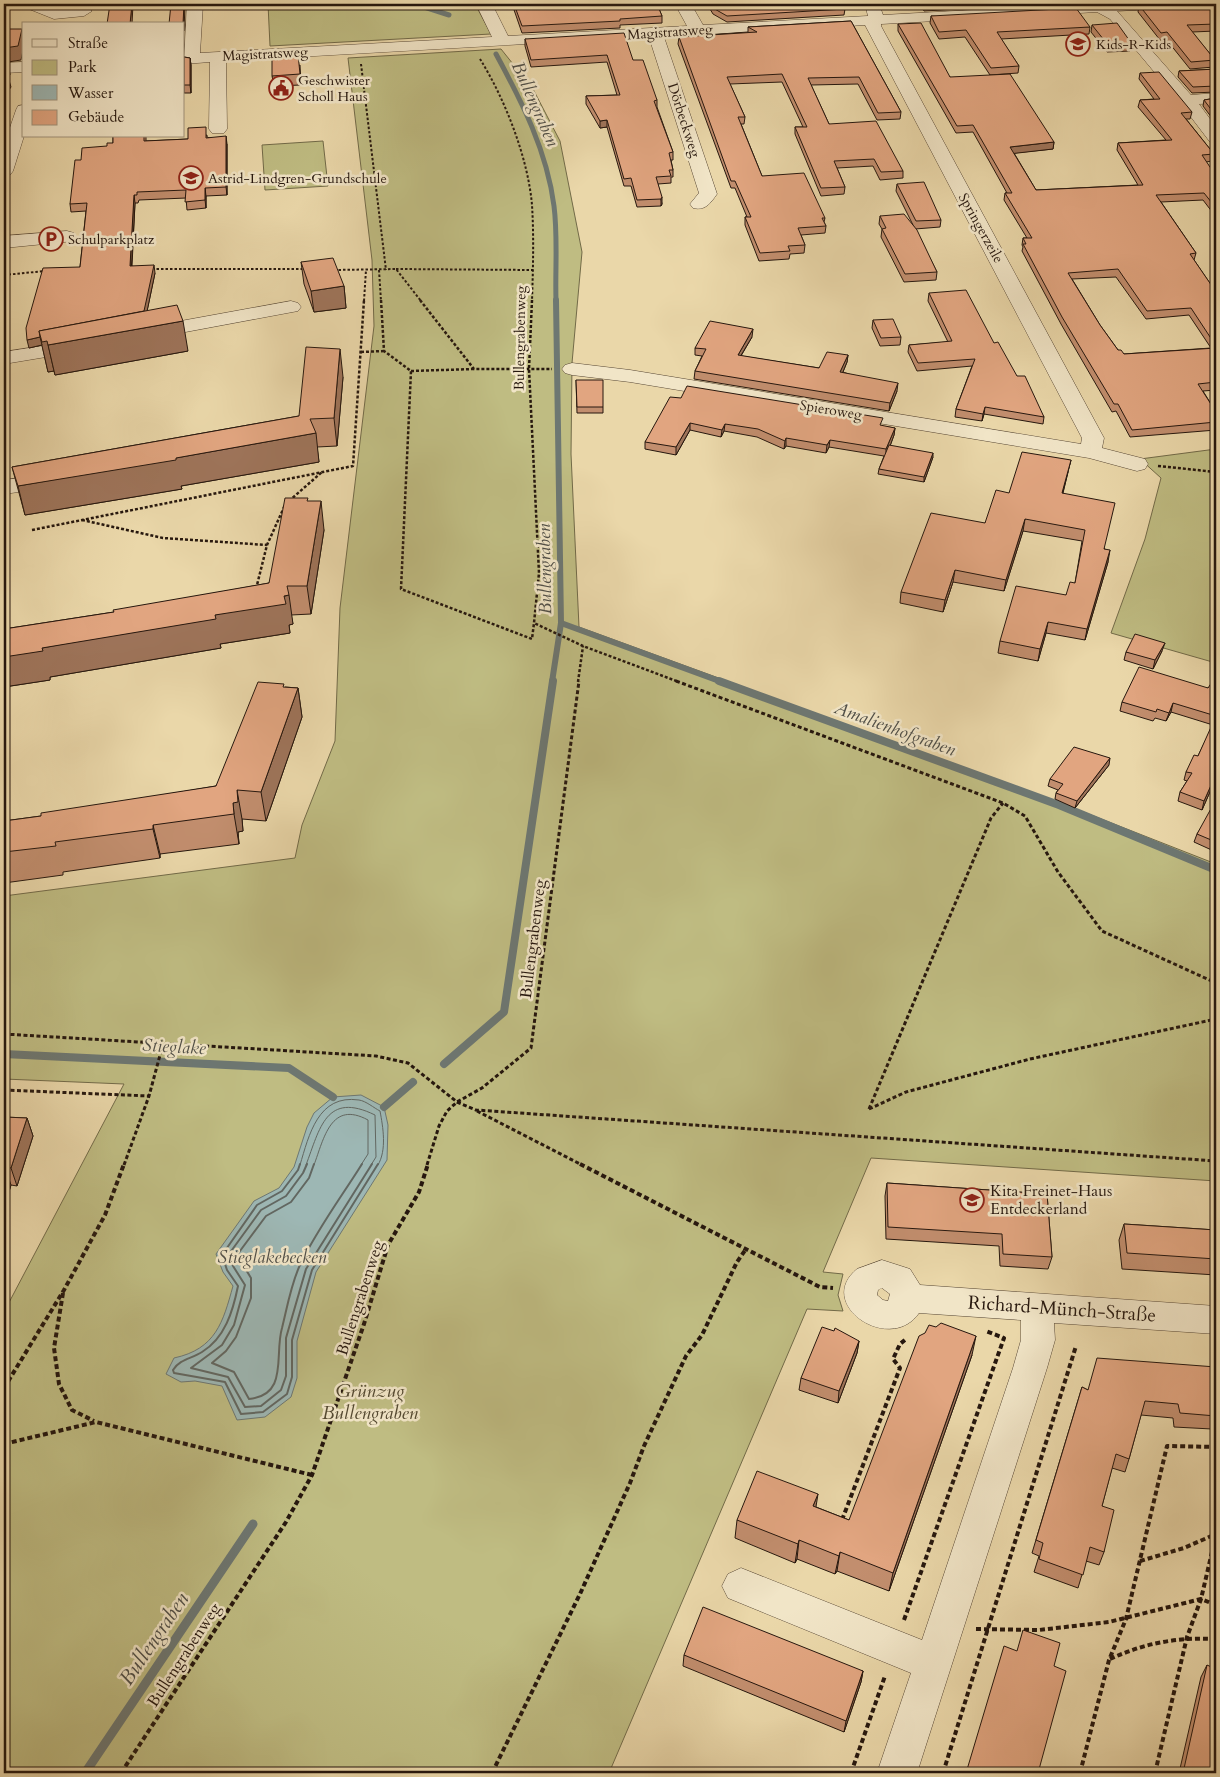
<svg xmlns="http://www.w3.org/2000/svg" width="1220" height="1777" viewBox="0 0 1220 1777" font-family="Cardo,serif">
  <rect width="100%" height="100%" fill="#ead7a9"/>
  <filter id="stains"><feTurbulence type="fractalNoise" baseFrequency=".004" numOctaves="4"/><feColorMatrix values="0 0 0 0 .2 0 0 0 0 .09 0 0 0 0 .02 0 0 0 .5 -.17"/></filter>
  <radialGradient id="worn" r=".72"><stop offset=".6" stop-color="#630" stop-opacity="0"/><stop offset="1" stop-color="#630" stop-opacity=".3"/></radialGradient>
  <g fill="#bfbc82" stroke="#726a48">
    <polygon points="268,4 475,4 491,34 270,46"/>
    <polygon points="501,49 533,89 560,141 582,252 572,363 571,454 579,627 1058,802 1216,864 1216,1181 871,1158 823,1272 843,1274 838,1295 843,1311 807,1309 609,1773 4,1773 4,1312 124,1084 4,1079 4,896 295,858 302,825 335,741 340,608 374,326 372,260 348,58"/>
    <polygon points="323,141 328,186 265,190 262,145"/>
    <polygon points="1216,449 1216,663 1111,633 1145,539 1161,478 1140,459"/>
  </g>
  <path fill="#9db7b4" stroke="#6d7772" d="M361,1095L384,1107L388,1125L387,1160L316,1272L297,1341V1378L291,1397L265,1417L237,1420L222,1386L195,1381L181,1382L166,1374L174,1358C216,1349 223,1322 233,1286L223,1272L216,1254L254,1201L279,1188L294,1167L307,1127L314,1113L333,1097Z"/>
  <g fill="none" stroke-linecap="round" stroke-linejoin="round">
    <g stroke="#626761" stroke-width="1">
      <path d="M300,1165C309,1135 318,1094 359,1100C366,1101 374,1108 380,1111C383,1127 387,1150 378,1165"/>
      <path d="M306,1165C320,1128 326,1091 375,1115L376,1157L371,1165"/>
      <path d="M314,1165C324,1138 331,1100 368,1120V1154L361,1165"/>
    </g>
    <g stroke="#626761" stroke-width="2">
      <path d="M300,1164L298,1170L282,1191L257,1205L222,1255L227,1270L238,1286C233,1311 225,1338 202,1352C191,1359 180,1359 173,1370L174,1373L225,1382L241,1414L263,1412L287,1394L292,1377V1340L312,1270L378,1164"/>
      <polyline points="307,1164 303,1173 286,1196 261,1210 229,1254 233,1266 245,1285 234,1325 222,1345 191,1368 228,1377 245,1407 261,1406 281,1390 286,1376 286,1338 306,1269 372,1164"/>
      <path d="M314,1164L309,1178L291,1202L266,1216L237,1255L251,1278V1298L236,1337L226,1351L212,1363L234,1372L249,1399C289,1395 274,1355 282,1328C287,1308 291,1284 300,1265C316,1231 342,1196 362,1164"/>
    </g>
    <g stroke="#6d7772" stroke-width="5">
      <polyline points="415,4 449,15"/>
      <path d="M496,54C522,102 547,151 554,206C558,237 555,270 556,301"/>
    </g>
    <g stroke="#6d7772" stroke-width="6">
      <polyline points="561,623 722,682"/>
      <polyline points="552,682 561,623 556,300"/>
    </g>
    <g stroke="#6d7772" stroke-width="8">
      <polyline points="719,681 1059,805 1216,870"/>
      <polyline points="4,1054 289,1068 333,1097"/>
      <polyline points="444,1064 504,1012 553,681"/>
      <polyline points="384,1107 413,1082"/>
    </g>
    <polyline stroke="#6d7772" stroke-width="9" points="85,1773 253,1524"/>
    <g stroke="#574735" stroke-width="1">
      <g id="minor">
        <polygon points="21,4 42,4 56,9 84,6 92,11 84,16 54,19 24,7"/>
        <path d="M187,4H203L200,53L492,37L476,4H492L508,36L687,26L675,4H691L703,25L868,16L865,4H879L883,15L1078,4H1163L1160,7L1155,9L1117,11L1191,95L1216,93V103L1199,104L1216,127V143L1210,142L1181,104L1110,19L1097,12L881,24V26L1104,438L1102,448L1145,459L1148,464L1145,469L1137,471L1089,458L630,382L572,375L565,373L562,369L565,365L572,363L630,370L1081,444L1082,438L865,25L664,37L717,194C710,204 705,211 693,208L690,204L699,193L649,37L226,61L227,129L224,133H212L209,129L210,62L184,64Z"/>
        <polygon points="24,62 24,72 4,73 4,63"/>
        <polygon points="24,105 24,136 13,171 10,175 4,176 4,145 16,110 18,106"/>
        <polygon points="67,231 74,233 76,237 74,241 4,248 4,236"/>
        <polygon points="291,301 298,303 301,307 298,311 148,339 141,337 138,333 141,329 148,327"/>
        <polygon points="81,340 88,342 91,346 88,350 4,364 4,352"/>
        <polygon points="54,474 62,476 65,481 62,486 4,494 4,480"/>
        <path d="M882,1260L910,1269L920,1285L1216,1306V1334L1054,1323L1055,1340L1047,1368L917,1773H877L911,1673L728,1598L722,1586L728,1574L741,1568L922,1640L1013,1368L1021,1340V1320L919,1313C890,1355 814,1304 857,1269ZM882,1288L890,1294L888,1301L883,1300L877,1295L878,1290Z"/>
      </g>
    </g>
    <g stroke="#26170e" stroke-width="2" stroke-dasharray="2.5 2" stroke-linecap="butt">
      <path d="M480,59C505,99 528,158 532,205C534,237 533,269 532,301"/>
      <polyline points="361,64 386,270"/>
      <polyline points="152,269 305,269"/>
      <polyline points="396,269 533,270"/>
      <polyline points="334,270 396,269 421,301"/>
      <polyline points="379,270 381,301"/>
      <polyline points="4,275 45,271"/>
      <polyline points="364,301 366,270"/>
    </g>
    <g stroke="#26170e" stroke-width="2.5" stroke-dasharray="3 2" stroke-linecap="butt">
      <polyline points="381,300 384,351 411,371 401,589 532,639 534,623"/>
      <polyline points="420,300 474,369 552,369"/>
      <polyline points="532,300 529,369 539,573 534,623 583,646 679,682"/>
      <polyline points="361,352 384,351"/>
      <polyline points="411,371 474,369"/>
      <polyline points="1158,466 1216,472"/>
      <polyline points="289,501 322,472"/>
      <polyline points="82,520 163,538 267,545"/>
      <polyline points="32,530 353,466 364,300"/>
      <polyline points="256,589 267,545 285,505"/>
      <polyline points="4,627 5,623"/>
      <polyline points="578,682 583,646"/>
    </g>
    <g stroke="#26170e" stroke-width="3" stroke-dasharray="4 2.5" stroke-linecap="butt">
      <polyline points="676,681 1003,803 1025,816 1058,872 1102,931 1216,983"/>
      <polyline points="4,1034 376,1056 408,1063 457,1102 476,1110 1216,1161"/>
      <polyline points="4,1090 149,1096"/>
      <polyline points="869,1109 906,1092 1030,1059 1216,1019"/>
      <polyline points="869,1109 991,818 1003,803"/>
      <polyline points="477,1111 582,1165"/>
      <polyline points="124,1165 149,1096 163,1044"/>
      <polyline points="427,1165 439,1126 447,1111 457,1102 482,1088 531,1048 579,681"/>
    </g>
    <g stroke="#26170e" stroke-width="4" stroke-dasharray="5 3" stroke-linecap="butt">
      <polyline points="580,1164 820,1287 833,1288"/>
      <polyline points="63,1293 54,1348 59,1384 72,1410 94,1421"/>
      <polyline points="4,1388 64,1290 105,1215 124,1164"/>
      <polyline points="4,1444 96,1422 312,1475"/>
      <polyline points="842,1520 900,1368 893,1359 900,1344 906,1339"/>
      <polyline points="1140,1561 1184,1548 1216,1534"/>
      <polyline points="904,1620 1004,1338 986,1331"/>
      <polyline points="976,1629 1039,1630 1109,1622 1201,1599 1216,1605"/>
      <path d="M1110,1659C1145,1643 1177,1637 1216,1639"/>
      <polyline points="121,1773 286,1522 312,1475 364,1324 388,1245 419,1192 428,1164"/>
      <polyline points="492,1773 580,1594 630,1483 644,1446 686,1356 702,1335 737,1262 746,1249"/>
      <polyline points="851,1773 885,1676"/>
      <polyline points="943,1773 1076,1346"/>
      <polyline points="1080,1773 1109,1660 1126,1619 1167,1446 1216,1447"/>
      <polyline points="1155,1773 1187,1637 1201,1599 1216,1535"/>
    </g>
    <use href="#minor" fill="#f1e5c7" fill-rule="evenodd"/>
  </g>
  <g fill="#c28e6e" stroke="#26170e" fill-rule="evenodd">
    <polygon points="512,4 657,4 662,16 662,23 620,25 620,28 522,33"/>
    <polygon points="707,4 842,4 845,9 844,15 727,22 713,14"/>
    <polygon points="920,4 1049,4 924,11"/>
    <polygon points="1216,4 1216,31 1192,32 1215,60 1214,67 1190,69 1166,39 1160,40 1138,12 1139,5"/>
    <polygon points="931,16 1090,27 1089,34 1001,39 1019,66 1018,73 990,75 965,37 939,39 930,23"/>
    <polygon points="851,21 901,112 900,119 877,120 858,84 811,85 829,124 903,171 903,178 880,180 873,166 837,168 845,187 844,194 821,196 795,134 795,127 803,127 782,82 730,84 745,117 744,124 741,124 762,176 825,218 824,222 826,226 825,233 801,235 805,245 804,253 790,254 789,259 759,261 745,225 745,217 747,217 735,188 731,188 678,44 679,37 748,32 748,27"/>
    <path d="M898,24L950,77L1054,142L1053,149L1014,153L1036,190L1138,185L1117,150L1118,143L1166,140L1138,107L1140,100L1154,99L1139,79L1140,73L1192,112L1190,119H1186L1214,154L1212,161L1206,162L1216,176V217L1203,200L1161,202L1196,253L1194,260L1216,292V390L1203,391L1216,412V430L1130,437L1116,411L1112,412L1061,324L1022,251L1023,247L1022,245L1023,238H1027L1004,200L1005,193H1007L973,132L956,133L898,31ZM1116,277L1146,319L1189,315L1211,348L1124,354L1118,350L1100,325L1072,279Z"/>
    <polygon points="1092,25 1132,44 1130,51 1107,52 1091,32"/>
    <polygon points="525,39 633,60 657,100 657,107 673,152 673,160 671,160 673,170 673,177 671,177 671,183 658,184 662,204 661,206 637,207 631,186 624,186 607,127 600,128 586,104 586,96 617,95 607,62 531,67 525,46"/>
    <polygon points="184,57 190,58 191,65 191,93 184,93"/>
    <polygon points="300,65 301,85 274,86 272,76"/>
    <polygon points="1216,69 1216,92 1192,93 1178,77 1179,71"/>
    <polygon points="1216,98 1216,118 1212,118 1203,106 1204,100"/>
    <polygon points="207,135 207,137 227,144 227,195 206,196 206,208 187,210 186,198 139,200 138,203 135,203 132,266 155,273 147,311 188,351 55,375 54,371 48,372 42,345 29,348 80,267 86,211 71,212 70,204 107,146 113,143 113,136 146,136 146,141 188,139"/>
    <polygon points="897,184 941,220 940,227 915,229 937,272 936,280 904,282 881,237 882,229 879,224 880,216 914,227 896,191"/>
    <polygon points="301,262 344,286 346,308 314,312 304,284"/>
    <polygon points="929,293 994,343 1044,417 1043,424 984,414 982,421 955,417 956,409 972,366 917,371 908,352 909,345 948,342 928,301"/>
    <polygon points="873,320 901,337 900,345 880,346 872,328"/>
    <polygon points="752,337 741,356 819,368 848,355 847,362 843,372 897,391 889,411 694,379 695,371 702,356 695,355 695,348"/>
    <polygon points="343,377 337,446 317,447 319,462 181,486 182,489 25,515 12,467 299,416"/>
    <polygon points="576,380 603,407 603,413 577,413"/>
    <polygon points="681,398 895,428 894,435 890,446 933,457 924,482 878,474 879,469 884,456 829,447 826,453 786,446 784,449 757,437 724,431 721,437 690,430 676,455 645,449 645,442"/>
    <polygon points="1068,472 1063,493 1105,549 1108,562 1085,640 1046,633 1038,661 998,653 1000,641 1066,595 1075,583 1082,541 1023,531 1004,591 953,582 943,612 900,603 901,592 985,523 1009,493"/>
    <polygon points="308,501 324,530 311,614 291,615 293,624 289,625 290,633 220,644 221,648 50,677 50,680 4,687 4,629 114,612 269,583"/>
    <polygon points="1162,651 1153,669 1124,660 1126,652"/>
    <polygon points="1216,683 1216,778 1202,810 1178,801 1180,792 1187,781 1184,780 1186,772 1198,756 1213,725 1171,712 1166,721 1155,718 1153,721 1120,711 1122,702 1208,688"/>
    <polygon points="285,687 298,688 302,717 266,821 242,819 243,831 238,832 239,844 160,854 160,858 63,872 63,875 4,883 4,821 41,816 216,786"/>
    <polygon points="1109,765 1075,808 1055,799 1056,793 1058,790 1048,786 1050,779"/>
    <polygon points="1216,806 1216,852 1194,842 1197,834"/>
    <polygon points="4,1117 27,1118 33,1136 17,1186 11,1185 4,1208"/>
    <polygon points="887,1183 1047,1194 1052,1257 1048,1269 1000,1266 999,1246 886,1239 885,1196"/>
    <polygon points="1124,1224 1216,1230 1216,1275 1122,1269 1119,1240"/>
    <polygon points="859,1341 857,1353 838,1403 799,1390 801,1378"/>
    <polygon points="972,1355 889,1591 837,1571 835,1574 797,1559 795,1563 735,1538 737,1520 816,1507 849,1520"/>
    <polygon points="1216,1367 1216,1420 1215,1420 1212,1429 1174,1427 1173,1418 1141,1415 1129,1459 1125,1472 1112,1468 1102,1506 1104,1552 1099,1565 1086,1561 1078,1588 1034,1572 1039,1556 1032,1553 1082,1387 1088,1390"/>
    <polygon points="684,1655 863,1671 861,1682 844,1732 683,1666"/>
    <polygon points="1207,1665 1216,1773 1179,1773 1201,1677"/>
  </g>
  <g fill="#9e745a" stroke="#26170e">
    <polygon points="132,4 133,4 132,24 130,24"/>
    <polygon points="184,4 186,4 185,4 184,31 184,24 183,24"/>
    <polygon points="22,29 24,40 24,46 21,60 8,62 10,75 8,77 11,87 4,97 4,48"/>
    <polygon points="190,58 191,65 191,93 190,85"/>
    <polygon points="607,120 607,127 600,128 600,121"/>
    <polygon points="226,136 227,144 227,195 226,187"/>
    <polygon points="1054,142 1053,149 1009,154 1010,147"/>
    <polygon points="205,188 206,196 206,208 205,200"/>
    <polygon points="134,195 135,203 131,274 130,266"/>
    <polygon points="662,197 662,204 661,206 661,199"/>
    <polygon points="154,265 155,273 144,326 48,344 54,371 48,372 40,337"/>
    <polygon points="344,286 346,308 314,312 311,291"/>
    <polygon points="183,321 188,351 55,375 48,345"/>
    <polygon points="753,329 752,337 737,362 738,355"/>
    <polygon points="40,337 42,345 29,348 27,340"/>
    <polygon points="340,349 343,377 337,446 334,418"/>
    <polygon points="848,355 847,362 840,379 840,372"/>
    <polygon points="898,383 897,391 889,411 890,403"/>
    <polygon points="985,407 984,414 982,421 983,414"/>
    <polygon points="690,423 690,430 676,455 676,447"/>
    <polygon points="725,424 724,431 721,437 722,430"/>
    <polygon points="895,428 894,435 886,457 886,449"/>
    <polygon points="316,433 319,462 181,486 182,489 25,515 18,486"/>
    <polygon points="786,438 786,446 784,449 785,441"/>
    <polygon points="830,440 829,447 826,453 827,445"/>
    <polygon points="933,453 933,457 924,482 924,477"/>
    <polygon points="1071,460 1060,504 1062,493"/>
    <polygon points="321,501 324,530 311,614 307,586"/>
    <polygon points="1025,519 1023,531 1004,591 1006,580"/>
    <polygon points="1110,550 1108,562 1085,640 1087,629"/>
    <polygon points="955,570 953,582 943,612 945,600"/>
    <polygon points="289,595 293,624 289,625 290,633 220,644 221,648 50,677 50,680 4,687 4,657 42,648 215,615"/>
    <polygon points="1048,622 1046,633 1038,661 1040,649"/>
    <polygon points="1165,643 1162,651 1153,669 1155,660"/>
    <polygon points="298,688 302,717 266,821 261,792"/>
    <polygon points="1173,703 1171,712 1166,721 1169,713"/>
    <polygon points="1110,758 1109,765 1075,808 1077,801"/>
    <polygon points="1216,774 1216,778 1202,810 1204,801"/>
    <polygon points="237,790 242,819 243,831 238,832 239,844 234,814 233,803"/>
    <polygon points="153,825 160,854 160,858 153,829"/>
    <polygon points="27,1118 33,1136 17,1186 11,1168"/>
    <polygon points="5,1167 11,1185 4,1208 4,1171"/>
    <polygon points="976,1336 972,1355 889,1591 893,1573"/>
    <polygon points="859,1341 857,1353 838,1403 839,1391"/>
    <polygon points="818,1494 815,1513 813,1506"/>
    <polygon points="799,1540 797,1559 795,1563 798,1544"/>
    <polygon points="840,1552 837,1571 835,1574 839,1556"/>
    <polygon points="863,1671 861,1682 844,1732 846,1721"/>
  </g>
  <g fill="#e1a580" stroke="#26170e">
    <polygon points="110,4 132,4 130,24 107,24"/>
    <polygon points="171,4 184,4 183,24 169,24"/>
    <polygon points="514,4 657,4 662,16 620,19 620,21 522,26"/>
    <polygon points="711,4 842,4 845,9 727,16 713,8"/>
    <polygon points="1157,4 1216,4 1216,24 1187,25 1215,60 1191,62 1167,32 1161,33 1139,5"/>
    <polygon points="1076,8 1090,27 997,32 1019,66 991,68 966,30 939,32 931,16"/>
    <polygon points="851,21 901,112 878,113 859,77 808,78 829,124 876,121 903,171 881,172 874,159 834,161 845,187 821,188 795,127 807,127 782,74 727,77 745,117 738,117 762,176 804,173 825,218 822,218 826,226 798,228 805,245 788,246 790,251 760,253 745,217 751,217 735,181 731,181 679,37 757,32 748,27"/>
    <polygon points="921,23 950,77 1010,74 1054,142 1010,147 1036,190 1143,185 1118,143 1172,140 1140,100 1160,99 1140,73 1159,72 1192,112 1181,113 1214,154 1202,155 1216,176 1216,208 1204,193 1156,195 1196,253 1190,254 1216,292 1216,346 1191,308 1147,311 1118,269 1068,273 1100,325 1118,350 1121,350 1124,354 1216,348 1216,382 1198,384 1216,412 1216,422 1132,430 1118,404 1114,404 1062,317 1023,244 1026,244 1023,238 1032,238 1005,193 1012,193 973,125 957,126 898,24"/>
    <polygon points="1117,23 1132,44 1108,45 1092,25"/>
    <polygon points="4,29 22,29 18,46 4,48"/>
    <polygon points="624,33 633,60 643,60 657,100 654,101 673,152 669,153 673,170 669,170 671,176 656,177 662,197 661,199 637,200 631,178 624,179 607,120 600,121 586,96 620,95 607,55 531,60 525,39"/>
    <polygon points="298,54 300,74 272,76 272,56"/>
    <polygon points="184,57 190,58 190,85 184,85"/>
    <polygon points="1216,69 1216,86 1193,87 1179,71"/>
    <polygon points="4,72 8,73 4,78"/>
    <polygon points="1216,98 1216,112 1213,112 1204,100"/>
    <polygon points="206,127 206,138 226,136 226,187 205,188 205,200 185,202 186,190 137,192 137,195 134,195 130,266 154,265 144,311 39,331 40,337 27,340 26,328 43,268 80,267 87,203 70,204 75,160 81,160 82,148 107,146 107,143 113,143 113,136 144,136 144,141 188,139 188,128"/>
    <polygon points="924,182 941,220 916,221 897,184"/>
    <polygon points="904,214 917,230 937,272 905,274 882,229 886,228 880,216"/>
    <polygon points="333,258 344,286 311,291 301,262"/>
    <polygon points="966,290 994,343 998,342 1017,376 1025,376 1044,417 985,407 983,414 956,409 975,359 918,363 909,345 952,341 929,293"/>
    <polygon points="177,305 183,321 48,345 47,341 42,342 39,331"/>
    <polygon points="893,319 901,337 881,338 873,320"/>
    <polygon points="710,321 753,329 738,355 819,368 827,352 848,355 840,372 898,383 890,403 695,371 706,349 695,348"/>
    <polygon points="306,347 340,349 334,418 310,419 316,433 176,458 176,460 18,486 12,467 299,416"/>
    <polygon points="576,380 603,380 603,407 577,407"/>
    <polygon points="687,386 883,418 880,425 895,428 886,449 830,440 827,445 786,438 785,441 758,429 725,424 722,430 690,423 676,447 645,442 670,397 681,398"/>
    <polygon points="889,445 933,453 924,477 879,469"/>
    <polygon points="1022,452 1071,460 1062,493 1115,503 1104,549 1110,550 1087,629 1048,622 1040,649 1000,641 1016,586 1066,595 1070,582 1075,583 1085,530 1025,519 1006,580 955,570 945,600 901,592 931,513 985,523 996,490 1009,493"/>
    <polygon points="285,498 308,498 307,501 321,501 307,586 287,586 289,595 284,596 286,604 215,615 216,619 42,648 43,651 4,657 4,629 114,612 113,610 269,583"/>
    <polygon points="1135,634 1165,643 1155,660 1126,652"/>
    <polygon points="1139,667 1208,688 1212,682 1216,683 1216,774 1204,801 1180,792 1192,773 1186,772 1194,755 1198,756 1216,716 1173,703 1169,713 1157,709 1156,712 1122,702"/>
    <polygon points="258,682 284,684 283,687 298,688 261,792 237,790 238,802 233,803 234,814 153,825 153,829 55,842 56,846 4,852 4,821 41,816 41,813 216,786"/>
    <polygon points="1074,747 1110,758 1077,801 1056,793 1063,784 1050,779"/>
    <polygon points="1213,805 1216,806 1216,842 1197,834"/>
    <polygon points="4,1117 27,1118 11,1168 5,1167 4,1171"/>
    <polygon points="887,1183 1047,1194 1052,1257 1003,1254 1002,1234 888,1227"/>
    <polygon points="1124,1224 1216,1230 1216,1259 1127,1253"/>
    <polygon points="941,1323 976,1336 893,1573 840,1552 839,1556 799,1540 798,1544 737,1520 757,1471 818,1494 813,1506 849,1520 919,1336 925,1333 929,1325 936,1327"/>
    <polygon points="822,1327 834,1331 835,1328 859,1341 839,1391 801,1378"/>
    <polygon points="1097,1358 1216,1367 1216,1416 1180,1413 1178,1404 1145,1401 1129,1459 1116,1454 1102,1506 1114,1510 1104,1552 1090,1547 1083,1575 1039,1559 1043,1543 1036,1540 1082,1387 1088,1390"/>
    <polygon points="703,1607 863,1671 846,1721 684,1655"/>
    <polygon points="1023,1630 1060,1643 1054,1666 1066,1671 1038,1773 966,1773 1004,1646 1017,1651"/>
    <polygon points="1207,1665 1216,1669 1216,1773 1183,1773"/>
  </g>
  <defs>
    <g id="school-ring" transform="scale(1.25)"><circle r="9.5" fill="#f1e5c7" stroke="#8f2418" stroke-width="1.5"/><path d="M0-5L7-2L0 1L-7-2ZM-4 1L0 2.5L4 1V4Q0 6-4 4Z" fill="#8f2418"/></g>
    <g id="civic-ring" transform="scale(1.25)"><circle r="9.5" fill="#f1e5c7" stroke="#8f2418" stroke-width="1.5"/><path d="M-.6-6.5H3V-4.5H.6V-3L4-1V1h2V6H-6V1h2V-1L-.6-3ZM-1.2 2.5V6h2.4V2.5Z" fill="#8f2418"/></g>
    <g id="parking-ring" transform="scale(1.25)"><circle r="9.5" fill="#f1e5c7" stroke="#8f2418" stroke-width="1.5"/><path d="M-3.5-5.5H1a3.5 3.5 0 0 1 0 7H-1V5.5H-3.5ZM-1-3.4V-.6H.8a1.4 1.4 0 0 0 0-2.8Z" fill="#8f2418"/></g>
  </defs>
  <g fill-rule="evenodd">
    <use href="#school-ring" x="1078" y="44"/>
    <use href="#civic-ring" x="281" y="88"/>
    <use href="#school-ring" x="191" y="178"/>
    <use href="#parking-ring" x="51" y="239"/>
    <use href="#school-ring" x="972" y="1200"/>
  </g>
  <g text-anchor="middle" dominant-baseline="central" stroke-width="5" stroke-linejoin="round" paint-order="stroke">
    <g font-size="14" fill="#26170e" stroke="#f1e5c7">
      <text transform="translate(670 32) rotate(-4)">Magistratsweg</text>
      <text transform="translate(265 54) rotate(-3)">Magistratsweg</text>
      <text transform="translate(684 120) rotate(72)">Dörbeckweg</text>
      <text transform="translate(981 228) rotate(61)">Springerzeile</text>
      <text transform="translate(520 338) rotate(-89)">Bullengrabenweg</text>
      <text transform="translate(831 410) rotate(9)">Spieroweg</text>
    </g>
    <g font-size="14" fill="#26170e" stroke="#f1e5c7" text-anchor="start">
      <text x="1096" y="44">Kids-R-Kids</text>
      <text x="298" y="80">Geschwister<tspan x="298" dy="16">Scholl Haus</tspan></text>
      <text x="208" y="178">Astrid-Lindgren-Grundschule</text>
      <text x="68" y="239">Schulparkplatz</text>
    </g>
    <g font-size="16" fill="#26170e" stroke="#f1e5c7">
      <text transform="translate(533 939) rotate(-83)">Bullengrabenweg</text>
      <text transform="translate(360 1298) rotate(-72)">Bullengrabenweg</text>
      <text transform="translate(184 1655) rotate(-57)">Bullengrabenweg</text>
    </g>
    <g font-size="16" fill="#26170e" stroke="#f1e5c7" text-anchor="start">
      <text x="990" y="1191">Kita Freinet-Haus<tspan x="990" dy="18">Entdeckerland</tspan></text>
    </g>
    <g font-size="18" font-style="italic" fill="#504f48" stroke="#f1e5c7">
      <text transform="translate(535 104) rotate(66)">Bullengraben</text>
      <text transform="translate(545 569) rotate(-91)">Bullengraben</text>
      <text transform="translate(895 729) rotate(20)">Amalienhofgraben</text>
      <text transform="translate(174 1047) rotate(3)">Stieglake</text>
      <text x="272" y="1257">Stieglakebecken</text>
    </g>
    <g font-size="19" fill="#26170e" stroke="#f1e5c7">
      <text transform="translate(1062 1309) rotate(4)">Richard-Münch-Straße</text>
    </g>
    <g font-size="19" font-style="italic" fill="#544931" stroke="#f1e5c7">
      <text x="370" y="1391">Grünzug<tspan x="370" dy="22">Bullengraben</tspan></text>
    </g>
    <g font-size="21" font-style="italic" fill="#504f48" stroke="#f1e5c7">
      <text transform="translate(154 1639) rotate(-56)">Bullengraben</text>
    </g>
  </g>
  <rect width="1220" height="1777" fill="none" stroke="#ead7a9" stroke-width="20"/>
  <rect x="5" y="5" width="1210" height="1767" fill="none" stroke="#26170e" stroke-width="2.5"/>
  <rect x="10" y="10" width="1200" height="1757" fill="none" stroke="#26170e"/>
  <rect x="22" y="22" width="162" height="115" fill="#f1e5c7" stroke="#a0937d"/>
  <rect x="32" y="39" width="25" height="8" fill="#f1e5c7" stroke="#a0937d"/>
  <text x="68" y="48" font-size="15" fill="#26170e">Straße</text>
  <rect x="32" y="60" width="25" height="15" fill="#bfbc82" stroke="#a0937d"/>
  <text x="68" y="72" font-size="15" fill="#26170e">Park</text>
  <rect x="32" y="85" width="25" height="15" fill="#9db7b4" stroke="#a0937d"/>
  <text x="68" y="98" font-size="15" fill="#26170e">Wasser</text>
  <rect x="32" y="110" width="25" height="15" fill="#e1a580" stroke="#a0937d"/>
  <text x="68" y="122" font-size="15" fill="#26170e">Gebäude</text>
  <rect width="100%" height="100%" filter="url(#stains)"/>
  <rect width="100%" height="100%" fill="url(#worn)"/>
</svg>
